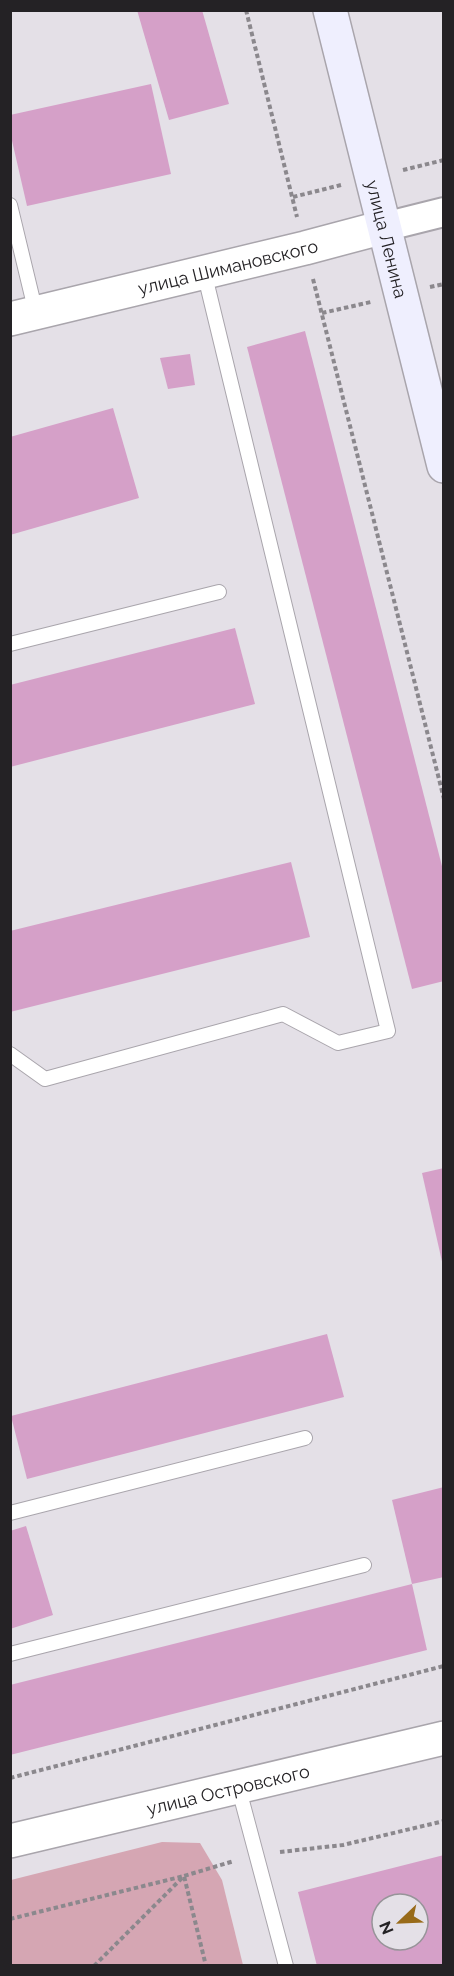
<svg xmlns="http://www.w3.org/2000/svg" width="454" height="1976" viewBox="0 0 454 1976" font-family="Raleway,sans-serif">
  <rect width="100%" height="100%" fill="#e4e0e7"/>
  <polygon fill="#d5a6b3" points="162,1842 200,1843 222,1880 243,1965 11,1965 11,1880"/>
  <g fill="#d5a0c8" fill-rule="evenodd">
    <polygon points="137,10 202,10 229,104 169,120"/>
    <polygon points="151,84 171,174 27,206 10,132 10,115"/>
    <polygon points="305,331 444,874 444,981 412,989 247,347"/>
    <polygon points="190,354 195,385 168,389 160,358"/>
    <polygon points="113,408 139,498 10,535 10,437"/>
    <polygon points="235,628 255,704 10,767 10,685"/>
    <polygon points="291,862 310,937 10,1012 10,931"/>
    <polygon points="444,1168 444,1266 443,1266 422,1173"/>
    <polygon points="327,1334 344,1397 27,1479 11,1416"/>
    <polygon points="444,1487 444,1577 412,1584 392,1500"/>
    <polygon points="26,1526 53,1615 10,1629 10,1531"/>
    <polygon points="412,1584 427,1650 10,1755 10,1685"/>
    <path d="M444,1855V1966H317L298,1892ZM382,1904H418V1940H382Z"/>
  </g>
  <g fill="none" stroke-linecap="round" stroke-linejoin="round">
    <g stroke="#a9a5ac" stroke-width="16">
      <g id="service">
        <polyline points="10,205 36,313"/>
        <polyline points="10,644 219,592"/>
        <polyline points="10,1054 45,1079 283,1014 338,1043 388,1031 204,272"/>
        <polyline points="10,1513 305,1438"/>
        <polyline points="10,1654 364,1565"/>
        <polyline points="238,1786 286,1966"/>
      </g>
    </g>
    <g stroke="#a9a5ac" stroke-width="32">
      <polyline id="minor" points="384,227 444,212"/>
    </g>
    <g stroke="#a9a5ac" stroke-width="36">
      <g id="tertiary">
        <path id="s1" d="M10,319L305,248L384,227"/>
        <path id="s2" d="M10,1841L444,1738"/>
      </g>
    </g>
    <g stroke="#a9a5ac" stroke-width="36">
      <g id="secondary">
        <path id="s3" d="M330,10L444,466"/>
      </g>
    </g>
    <g stroke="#8b888d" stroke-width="4" stroke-dasharray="4.5 3" stroke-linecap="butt">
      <polyline points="246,10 297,217"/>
      <polyline points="403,170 444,160"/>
      <polyline points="293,197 341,185"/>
      <polyline points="313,279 444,799"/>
      <polyline points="430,287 444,284"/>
      <polyline points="322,313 371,302"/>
      <polyline points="10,1778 444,1666"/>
      <polyline points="280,1852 343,1845 444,1821"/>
      <polyline points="10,1919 184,1876 206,1966"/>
      <polyline points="94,1966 184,1876 234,1861"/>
    </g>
    <use href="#service" stroke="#fff" stroke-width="14"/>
    <use href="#minor" stroke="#fff" stroke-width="28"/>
    <use href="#tertiary" stroke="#fff" stroke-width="33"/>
    <use href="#secondary" stroke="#efeffe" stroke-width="33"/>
  </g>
  <g text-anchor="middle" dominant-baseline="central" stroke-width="5" stroke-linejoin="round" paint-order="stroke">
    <g font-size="18" fill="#242225" stroke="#e4e0e7">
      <text stroke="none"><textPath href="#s3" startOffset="236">улица Ленина</textPath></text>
      <text stroke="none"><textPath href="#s1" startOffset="224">улица Шимановского</textPath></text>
      <text stroke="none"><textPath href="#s2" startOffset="224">улица Островского</textPath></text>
    </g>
  </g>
  <rect width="454" height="1976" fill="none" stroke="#242225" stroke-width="24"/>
  <g transform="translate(400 1922) rotate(247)"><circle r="28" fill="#e4e0e7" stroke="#979499" stroke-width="1.5"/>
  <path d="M0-4.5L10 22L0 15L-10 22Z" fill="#986a19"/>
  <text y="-9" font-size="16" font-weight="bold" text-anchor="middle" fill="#242225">N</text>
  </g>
</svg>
